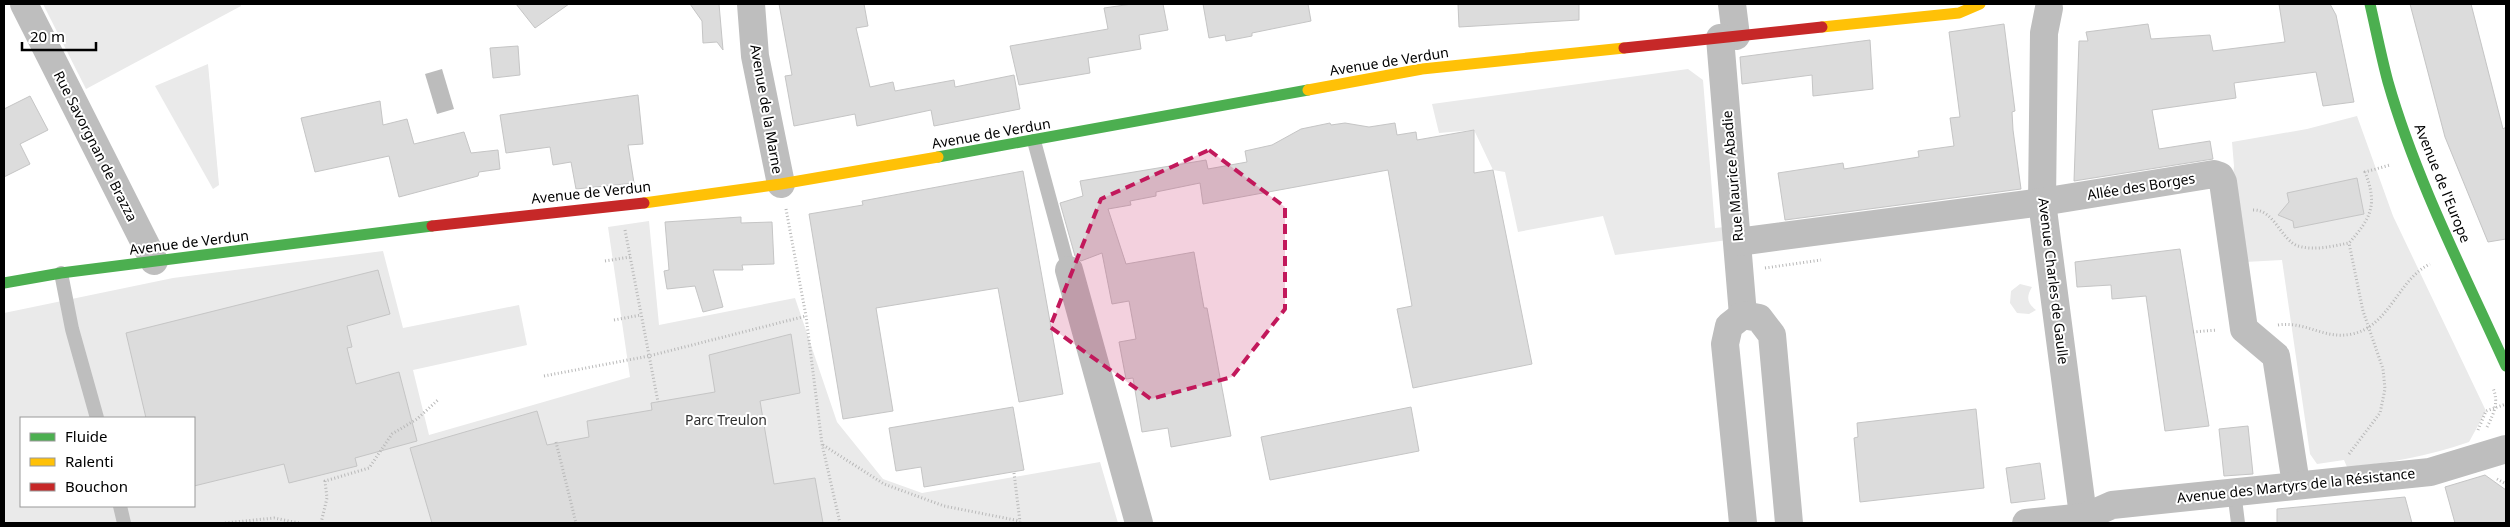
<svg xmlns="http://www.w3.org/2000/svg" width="2510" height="527" viewBox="0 0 2510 527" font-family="'Noto Sans',sans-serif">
  <rect width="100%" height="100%" fill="#fff"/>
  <g fill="#eaeaea" fill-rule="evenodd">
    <polygon points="43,4 240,4 241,6 86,89"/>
    <polygon points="208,64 219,185 213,189 155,86"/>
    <polygon points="1688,69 1703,80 1715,228 1726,227 1728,240 1615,255 1603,216 1518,232 1505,172 1493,170 1474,130 1439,133 1432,104"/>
    <path d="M2357,116L2393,216L2486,411L2469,442C2428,456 2391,463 2347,467L2344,460L2317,464L2310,454L2282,260L2245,262L2231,196L2234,166L2232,142L2307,129Z"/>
    <path d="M649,221L659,325L795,298L837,422L883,479L922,493L1100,462L1118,523H4V313L173,278L383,251L403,328L519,305L527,345L413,370L429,435L630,377L608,227ZM21,418H194V506H21Z"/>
    <path d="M2020,284L2032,287C2026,297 2027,303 2036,310L2029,314L2017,313L2010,303L2011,291Z"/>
  </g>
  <polygon fill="#bcbcbc" points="442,69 454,109 437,114 425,74"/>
  <g fill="#dcdcdc" stroke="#c5c5c5">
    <polygon points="516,4 569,4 535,28"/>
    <polygon points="690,4 719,4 723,50 717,42 703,43 702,21"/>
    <polygon points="779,4 864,4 868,26 856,28 870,87 893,82 895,91 954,80 955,87 1014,75 1020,109 934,126 931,110 857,126 855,114 794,126 785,76 792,75"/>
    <polygon points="1132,4 1163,4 1168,30 1139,35 1141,49 1088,58 1090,73 1019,85 1010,46 1108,29 1104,8"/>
    <polygon points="1203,4 1308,4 1311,21 1252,33 1252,36 1226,41 1225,35 1209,38"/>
    <polygon points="1458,4 1579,4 1579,20 1459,27"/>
    <polygon points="2279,4 2330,4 2336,15 2354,102 2323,106 2316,72 2234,83 2236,98 2152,110 2159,149 2210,141 2213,159 2074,181 2079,41 2088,41 2086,32 2148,24 2151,39 2210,35 2213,51 2285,42"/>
    <polygon points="2410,4 2471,4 2503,129 2506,127 2506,239 2488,242 2445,137"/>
    <polygon points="2004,24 2015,111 2012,112 2013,130 2021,189 1785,220 1778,173 1843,163 1844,169 1919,157 1918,151 1954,146 1950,118 1960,117 1949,32"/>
    <polygon points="1870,40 1873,89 1813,96 1812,75 1742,84 1740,57"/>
    <polygon points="518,46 520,75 493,78 490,48"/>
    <polygon points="638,95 643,144 628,145 634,183 576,189 571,162 553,165 550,147 506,153 500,115"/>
    <polygon points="30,96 48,130 20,144 30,164 4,177 4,109"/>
    <polygon points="380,101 383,125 407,119 414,144 464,132 471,153 498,150 500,169 479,172 478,176 399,197 389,156 315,172 301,118"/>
    <polygon points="1330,123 1331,125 1345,123 1369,127 1395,123 1397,135 1416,132 1417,140 1474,130 1474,173 1493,170 1532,364 1413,388 1397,309 1412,306 1388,170 1203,204 1200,183 1156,192 1156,196 1130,201 1131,205 1108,209 1126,264 1194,252 1204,308 1207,308 1231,436 1171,447 1168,428 1142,432 1133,378 1126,379 1119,342 1136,339 1129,301 1112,304 1102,253 1081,261 1075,256 1060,203 1083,196 1080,181 1206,160 1208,169 1247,162 1245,151 1272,145 1301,129"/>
    <polygon points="1023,171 1063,394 1019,402 998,288 876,308 893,411 843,419 809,214 863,205 862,201"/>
    <polygon points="2357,178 2364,214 2294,228 2293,221 2278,215 2289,202 2287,193"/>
    <polygon points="741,217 741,223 772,222 774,264 742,265 743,270 713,270 723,307 703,312 695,286 667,289 664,271 669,270 665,222"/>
    <polygon points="2180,249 2209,426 2165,431 2146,296 2112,299 2111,285 2077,287 2075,262"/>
    <polygon points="378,270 390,314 347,326 352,347 347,348 356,384 399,372 417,441 355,458 357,466 289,483 284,464 194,486 194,418 146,418 126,333"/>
    <polygon points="791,334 800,393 760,401 774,484 815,478 823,523 432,523 410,448 537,411 547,445 589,437 587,421 652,410 651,403 715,392 709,355"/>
    <polygon points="1013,407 1024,470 924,487 921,467 896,471 889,428"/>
    <polygon points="1411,407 1419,451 1270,480 1261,437"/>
    <polygon points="1976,409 1984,488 1860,502 1854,438 1858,437 1857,423"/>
    <polygon points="2248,426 2253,474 2224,476 2219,429"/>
    <polygon points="2040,463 2045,499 2011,503 2006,468"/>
    <polygon points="2485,475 2506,490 2506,523 2455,523 2445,487"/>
    <polygon points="2405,497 2412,523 2277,523 2277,509"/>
  </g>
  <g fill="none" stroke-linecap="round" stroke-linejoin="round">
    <g stroke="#b8b8b8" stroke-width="3" stroke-dasharray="1 2.5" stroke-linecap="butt">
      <polyline points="786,209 806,316 822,444 840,523"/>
      <path d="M2253,210C2274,209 2281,240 2298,246C2315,251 2333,246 2349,243C2371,218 2378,205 2365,172L2390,165"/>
      <polyline points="625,230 658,402"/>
      <polyline points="605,261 630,257"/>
      <polyline points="1765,268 1821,260"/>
      <polyline points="614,320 641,315"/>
      <path d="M2278,325C2307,321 2324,340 2352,334C2390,326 2398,279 2430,264"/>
      <polyline points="2193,332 2217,330"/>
      <polyline points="544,376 649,356 806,316"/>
      <path d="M2487,427C2494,413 2499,403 2493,388"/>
      <polyline points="2478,430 2486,411 2506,404"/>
      <polyline points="556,442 576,523"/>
      <polyline points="823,445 884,484 944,506 1020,521"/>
      <polyline points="2349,454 2380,413 2385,389 2383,369 2363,311 2349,243"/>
      <polyline points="1014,473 1020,522"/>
      <polyline points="2497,479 2506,484"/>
      <polyline points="225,523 274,518 299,523"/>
      <polyline points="321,523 327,498 325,481 369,468 392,434 417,419 439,399"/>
    </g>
    <g stroke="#bebebe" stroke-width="14">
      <polyline points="1034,141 1069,270"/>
      <polyline points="61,273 72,329 97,418"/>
      <polyline points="2234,491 2238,523"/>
      <polyline points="120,506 124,523"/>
    </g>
    <g stroke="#bebebe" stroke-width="28">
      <polyline points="24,4 154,261"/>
      <polyline points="751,4 755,56 781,184"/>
      <polyline points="1732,4 1736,36"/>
      <polyline points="2049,8 2044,33 2042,202 2084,523"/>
      <polyline points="1720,38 1743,315"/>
      <polyline points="1738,242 2042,202 2214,174 2220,176 2223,182 2244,329 2276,356 2296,484"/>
      <polyline points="1069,270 1139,523"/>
      <polyline points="1743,523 1725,344 1729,326 1743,315 1759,318 1772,335 1789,523"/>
      <polyline points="2026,523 2085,517 2112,505 2430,472 2506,449"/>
    </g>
    <g stroke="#4caf50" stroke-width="11">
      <path d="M2370,4C2376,30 2381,56 2388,82C2416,180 2464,273 2506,366"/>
      <polyline points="938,157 1308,90"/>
      <polyline points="4,283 61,273 432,226"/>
    </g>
    <g stroke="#ffc107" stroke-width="11">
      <polyline points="1822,27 1959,13 1980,4"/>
      <polyline points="1308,90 1422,69 1624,48"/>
      <polyline points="644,203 781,184 938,157"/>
    </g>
    <g stroke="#c62828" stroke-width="11">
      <polyline points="1624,48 1822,27"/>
      <polyline points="432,226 644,203"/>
    </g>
  </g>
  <path fill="#c2185b" fill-opacity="0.2" stroke="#c2185b" stroke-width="4" stroke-dasharray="10 6" stroke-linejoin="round" d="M1209,150L1285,207V309L1232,377L1151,399L1050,327L1101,199Z"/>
  <g text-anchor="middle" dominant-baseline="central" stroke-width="4" stroke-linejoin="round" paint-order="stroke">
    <g font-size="14" fill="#000" stroke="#fff">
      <text transform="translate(1389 61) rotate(-9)">Avenue de Verdun</text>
      <text transform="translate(767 109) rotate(80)">Avenue de la Marne</text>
      <text transform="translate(991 133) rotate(-10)">Avenue de Verdun</text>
      <text transform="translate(96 146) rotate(63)">Rue Savorgnan de Brazza</text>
      <text transform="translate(1732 176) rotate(-95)">Rue Maurice Abadie</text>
      <text transform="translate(2443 183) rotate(68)">Avenue de l'Europe</text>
      <text transform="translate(2141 186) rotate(-9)">Allée des Borges</text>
      <text transform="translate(591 192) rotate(-6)">Avenue de Verdun</text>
      <text transform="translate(189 242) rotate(-7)">Avenue de Verdun</text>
      <text transform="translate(2054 281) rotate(83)">Avenue Charles de Gaulle</text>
      <text transform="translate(2296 485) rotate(-6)">Avenue des Martyrs de la Résistance</text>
    </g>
    <g font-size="14" fill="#2f2f2f" stroke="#fff">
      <text x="726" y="419">Parc Treulon</text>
    </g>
  </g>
  <rect width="2510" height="527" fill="none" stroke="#000000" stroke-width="10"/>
  <rect x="20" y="417" width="175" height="90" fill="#ffffff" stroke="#999999"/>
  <rect x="30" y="433" width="25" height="8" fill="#4caf50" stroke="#999999"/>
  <text x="65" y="442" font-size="15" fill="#000000">Fluide</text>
  <rect x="30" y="458" width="25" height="8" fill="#ffc107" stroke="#999999"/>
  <text x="65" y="467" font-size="15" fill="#000000">Ralenti</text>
  <rect x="30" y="483" width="25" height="8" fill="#c62828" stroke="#999999"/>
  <text x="65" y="492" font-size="15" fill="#000000">Bouchon</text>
  <path d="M22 42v8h74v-8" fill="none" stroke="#000000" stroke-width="2.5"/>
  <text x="30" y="42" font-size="15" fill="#000000" stroke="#ffffff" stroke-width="4" paint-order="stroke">20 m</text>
</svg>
